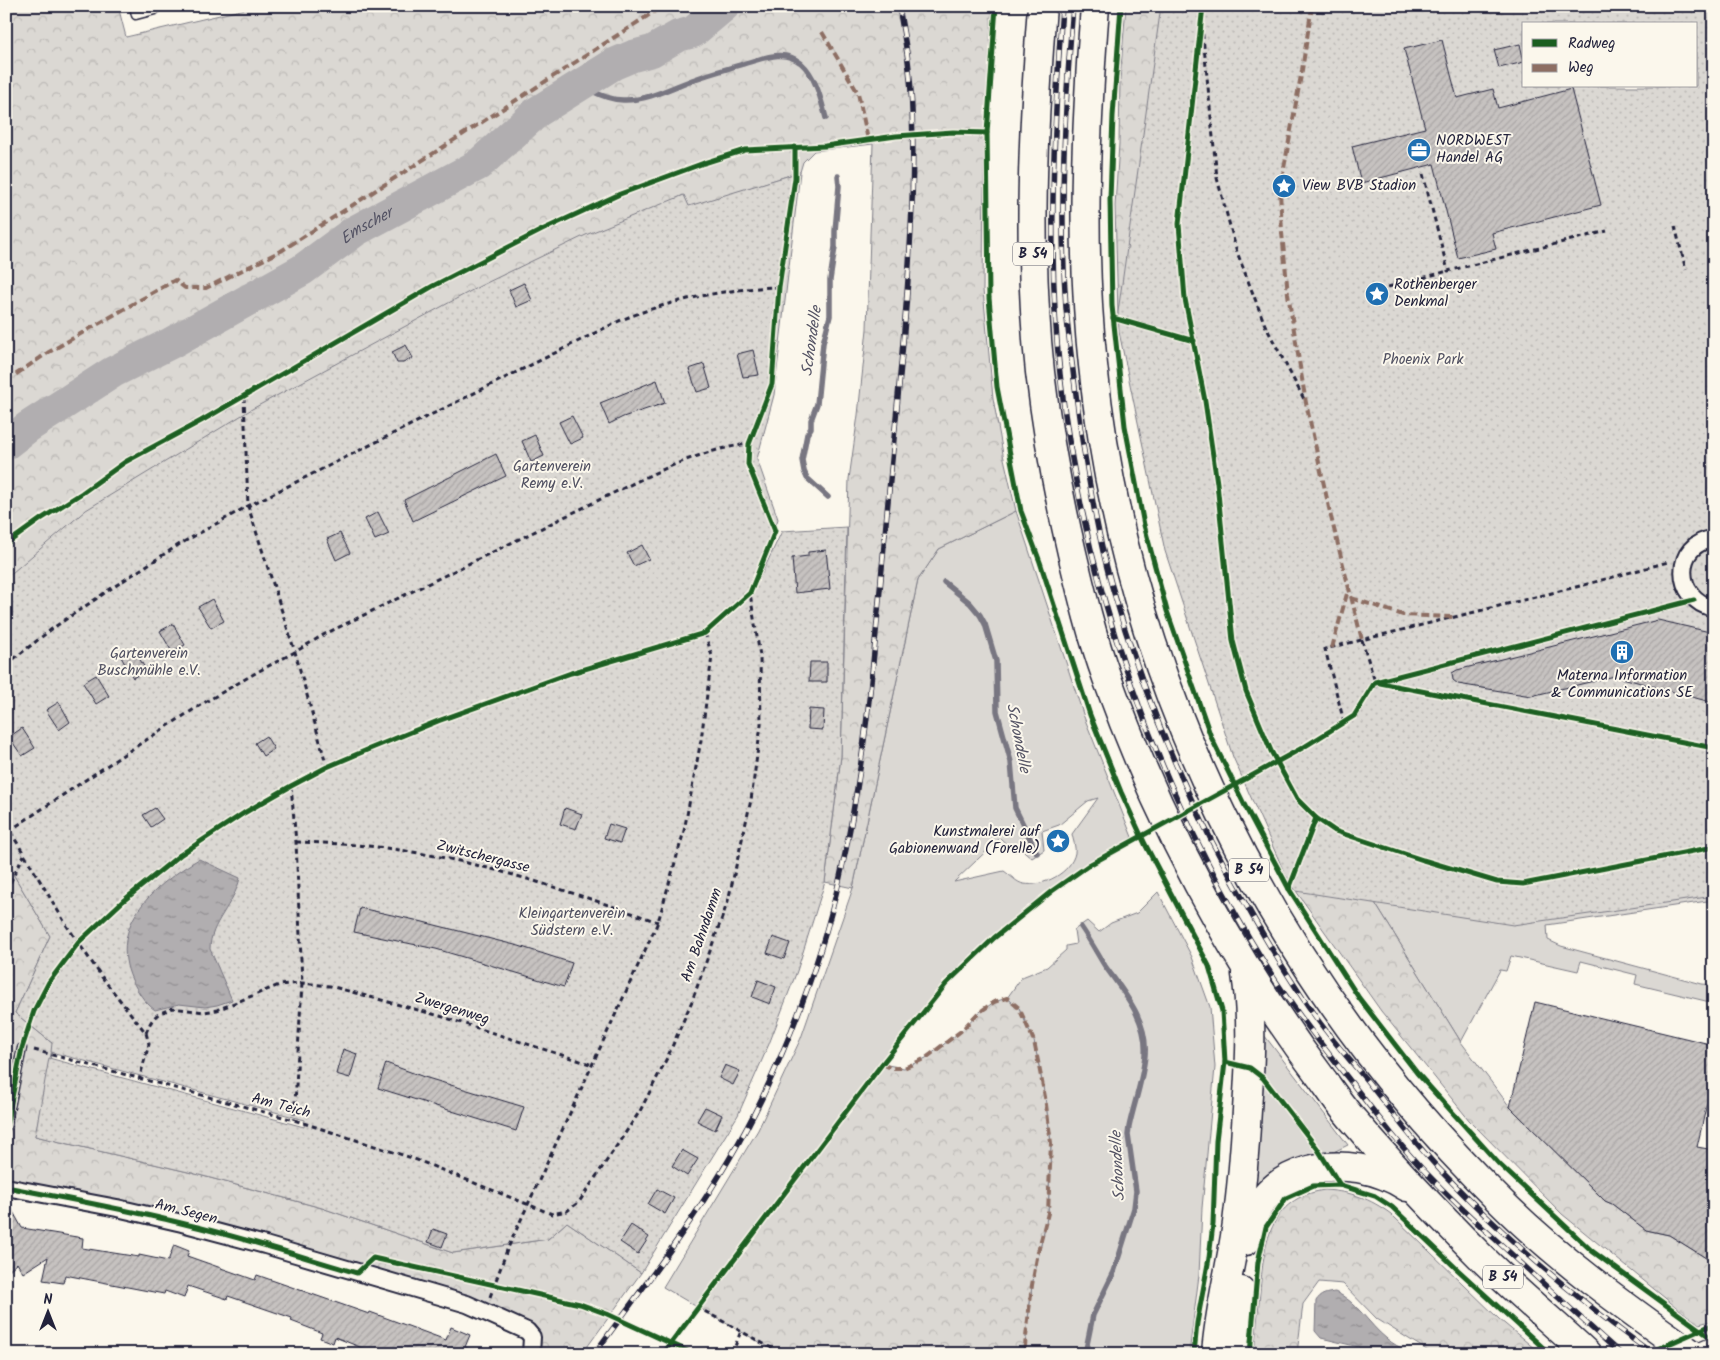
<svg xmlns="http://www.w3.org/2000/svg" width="1720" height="1360" viewBox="0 0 1720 1360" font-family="Kalam,sans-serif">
  <defs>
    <pattern id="forest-crowns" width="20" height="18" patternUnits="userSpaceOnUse" patternTransform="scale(1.25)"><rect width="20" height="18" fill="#dbd8d3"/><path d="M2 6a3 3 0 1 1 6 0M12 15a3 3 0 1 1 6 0" fill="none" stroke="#bcb9b6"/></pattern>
    <pattern id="park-dots" width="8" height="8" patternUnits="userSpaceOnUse" patternTransform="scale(1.25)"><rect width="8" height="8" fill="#dbd8d3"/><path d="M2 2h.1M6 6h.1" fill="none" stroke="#bcb9b6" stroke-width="1.8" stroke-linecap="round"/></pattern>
    <pattern id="water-ripples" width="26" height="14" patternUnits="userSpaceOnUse" patternTransform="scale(1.25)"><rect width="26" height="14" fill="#b1aeb0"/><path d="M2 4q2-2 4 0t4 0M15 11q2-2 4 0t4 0" fill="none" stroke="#908d90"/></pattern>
    <pattern id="building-hatch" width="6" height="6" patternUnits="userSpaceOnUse" patternTransform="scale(1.25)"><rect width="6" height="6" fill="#c6c2c0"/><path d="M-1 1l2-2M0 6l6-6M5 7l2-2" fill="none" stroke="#aaa6a6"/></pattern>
  </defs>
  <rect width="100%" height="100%" fill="#fbf7ec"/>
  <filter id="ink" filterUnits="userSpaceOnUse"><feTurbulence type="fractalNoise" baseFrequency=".02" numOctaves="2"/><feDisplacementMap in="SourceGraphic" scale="10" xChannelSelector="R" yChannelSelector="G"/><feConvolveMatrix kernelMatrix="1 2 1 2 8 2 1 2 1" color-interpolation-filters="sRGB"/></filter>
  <g filter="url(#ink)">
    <g fill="#dbd8d3" stroke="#7e7d87" fill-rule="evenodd">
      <path d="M1016,511L1084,717L1132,837L1031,908L994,938L936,997L877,1071L697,1307L663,1287L758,1130L801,1038L853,888L918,580L939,549ZM1098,798L1072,834C1073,840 1076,847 1075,853C1071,873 1043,887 1024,884C1017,883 1010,875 1004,871L954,882L1000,838L1015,852L1018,846L1032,858L1044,850L1042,831L1059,825L1088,801Z"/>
      <polygon points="1336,840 1714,851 1714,900 1547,925 1548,940 1561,946 1702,984 1714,985 1714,1003 1635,984 1637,975 1581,961 1578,971 1511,956 1506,971 1500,970 1461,1042"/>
      <polygon points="1158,892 1192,957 1210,1007 1215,1067 1202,1208 1199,1275 1189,1354 1024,1354 1032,1285 1048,1213 1051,1143 1045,1097 1034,1041 1019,1008 1007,998 1022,977 1047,967 1066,950 1066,946 1076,944 1074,930 1087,921 1099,932 1111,923 1137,913"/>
      <polygon points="1261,1031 1348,1145 1256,1189 1246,1190"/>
    </g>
    <g fill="url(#forest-crowns)" stroke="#7e7d87">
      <polygon points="6,6 118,6 126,37 258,6 992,6 984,142 983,290 993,398 1003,454 1016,511 939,549 918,580 853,888 825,882 841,756 849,479 858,415 867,329 873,144 814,151 803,162 800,172 689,207 683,195 6,578"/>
      <polygon points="1126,6 1197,6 1182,332 1118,314 1115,206 1119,144 1120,80"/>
      <polygon points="1318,826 1336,840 1461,1042 1510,1107 1605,1201 1612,1204 1646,1230 1669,1235 1714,1263 1714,1320 1699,1324 1676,1307 1562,1214 1469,1120 1381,1011 1296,891"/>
      <path d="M6,862L50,936L15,1013L53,1044L35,1136L188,1172L322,1208L453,1253L548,1239L567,1222L641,1273L582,1354H538C542,1344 538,1336 534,1327L6,1181Z"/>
      <polygon points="1007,998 1019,1008 1034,1041 1045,1097 1051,1143 1048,1213 1032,1285 1024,1354 781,1354 697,1307 882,1064 904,1068 926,1058 961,1031 977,1014 994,1002"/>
      <path d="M1325,1190C1352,1192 1369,1198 1391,1214L1499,1319L1541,1354H1433L1377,1319L1343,1284L1319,1282L1303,1304L1297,1354H1254C1256,1333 1258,1313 1260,1292C1264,1245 1268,1198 1325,1190Z"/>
    </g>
    <g fill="url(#park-dots)" stroke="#7e7d87" fill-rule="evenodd">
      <path d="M1161,6H1714V896L1513,925L1296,891L1285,874L1233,757L1165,551L1119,332L1118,312ZM1524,24H1696V86H1524Z"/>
      <polygon points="800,172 774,395 757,459 778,519 756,586 782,531 847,527 841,756 825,882 797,971 769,1044 738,1115 641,1273 567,1222 548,1239 453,1253 322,1208 188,1172 35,1136 49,1058 304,1127 305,1120 51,1052 52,1043 15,1013 50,936 6,862 6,578 86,510 252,409 480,286 588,234 684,195 689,206"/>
    </g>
    <g fill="url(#water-ripples)" stroke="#787681">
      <path d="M199,859L240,878C234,905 210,923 210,949L232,1000L217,1005L205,1007L179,1004L155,1010C144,1002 138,992 132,980C107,924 156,884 199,859Z"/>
      <path d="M1335,1292C1357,1301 1368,1324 1387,1339C1393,1344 1400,1347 1407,1352V1354H1366L1359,1347L1321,1338L1315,1331L1316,1301C1320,1294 1327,1293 1335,1292Z"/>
    </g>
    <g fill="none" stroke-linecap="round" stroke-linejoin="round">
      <g stroke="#787681" stroke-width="5.5">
        <path d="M580,86C594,91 607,100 623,100C648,101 672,87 695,79C711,73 727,69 743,64C762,59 783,48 801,63C816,76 821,100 826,118"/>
        <polyline points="828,497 807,478 804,471 802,460 807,434 811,428 811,420 817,404 823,343 830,316 830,280 835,247 835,231 839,186 838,176"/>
        <polyline points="944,582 970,603 980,615 985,624 996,661 997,711 1011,762 1015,808 1037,853"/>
        <path d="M1081,927C1090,940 1097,953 1105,966C1124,993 1148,1020 1145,1055C1143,1080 1134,1103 1129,1127L1128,1135L1136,1191L1134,1208L1114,1272L1093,1315L1085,1354"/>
      </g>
      <path stroke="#b1aeb0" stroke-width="32" id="s1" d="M6,444L28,427L113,372L171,343L302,270L355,231L478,165L537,112L614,64L633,56L652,51L678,36L693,32L724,6"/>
    </g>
    <g fill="url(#building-hatch)" stroke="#22223b">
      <polygon points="1442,40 1457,98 1493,89 1498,108 1571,89 1601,205 1492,233 1496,249 1458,258 1434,164 1361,183 1352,146 1425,128 1404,49"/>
      <polygon points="1520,44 1524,62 1499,68 1494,50"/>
      <polygon points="524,283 532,300 516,307 509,290"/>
      <polygon points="406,345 413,358 403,363 397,363 392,352"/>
      <polygon points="753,350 759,375 743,377 737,354"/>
      <polygon points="704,364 711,388 697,392 689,369"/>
      <polygon points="657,380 665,403 623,417 609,424 600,403"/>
      <polygon points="572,416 583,438 570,444 559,422"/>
      <polygon points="535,435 544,456 531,462 522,441"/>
      <polygon points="496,454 506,476 413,521 404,500"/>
      <polygon points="378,512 389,534 375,540 365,519"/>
      <polygon points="340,533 350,553 336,560 327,539"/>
      <polygon points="642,545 649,559 634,566 627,553"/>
      <polygon points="826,550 830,589 795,593 792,558 808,556 808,552"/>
      <polygon points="212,599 224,621 211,628 198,607"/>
      <polygon points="1658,620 1714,633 1714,703 1615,676 1531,696 1458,684 1453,680 1452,673 1457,670"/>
      <polygon points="173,624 185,645 172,652 160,631"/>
      <polygon points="134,649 146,670 133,678 121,657"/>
      <polygon points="810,662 827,662 827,682 809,682"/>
      <polygon points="96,675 109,696 96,704 83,683"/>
      <polygon points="59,702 70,722 59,730 46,710"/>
      <polygon points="809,709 824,710 823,730 808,729"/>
      <polygon points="22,728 35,748 22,756 9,737"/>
      <polygon points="266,736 274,749 263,756 255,743"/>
      <polygon points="155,808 163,819 151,827 143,815"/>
      <polygon points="565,808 582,814 576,829 560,824"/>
      <polygon points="609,824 625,829 620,843 604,838"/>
      <polygon points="360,908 415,920 519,946 572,963 564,987 436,949 354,932"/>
      <polygon points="773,937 790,943 784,959 767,953"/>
      <polygon points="758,980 776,987 770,1004 752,997"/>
      <polygon points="1535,1002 1714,1045 1714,1073 1697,1147 1714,1150 1711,1168 1714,1170 1714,1263 1669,1235 1646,1230 1612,1204 1605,1201 1510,1107"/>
      <polygon points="343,1049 357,1054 350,1078 336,1074"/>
      <polygon points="386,1063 424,1077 524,1107 516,1131 378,1088"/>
      <polygon points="725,1065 740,1071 733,1085 719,1078"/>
      <polygon points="705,1107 722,1115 715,1130 697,1121"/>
      <polygon points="682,1150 698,1159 687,1176 672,1166"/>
      <polygon points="657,1189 674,1198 665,1214 648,1204"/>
      <polygon points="6,1199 22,1228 83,1238 82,1248 139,1257 139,1255 168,1261 174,1245 189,1251 187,1256 255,1280 257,1275 369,1314 370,1312 446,1340 451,1327 470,1335 465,1347 478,1352 478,1354 402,1354 388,1349 387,1354 365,1354 367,1350 335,1337 333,1343 320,1338 322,1333 291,1321 292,1318 228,1296 227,1299 188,1286 184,1298 165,1291 164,1294 65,1275 63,1283 43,1280 48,1257 23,1273 17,1263 6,1273"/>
      <polygon points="631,1225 649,1237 638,1254 620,1242"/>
      <polygon points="433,1229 447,1234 442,1247 428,1242"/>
    </g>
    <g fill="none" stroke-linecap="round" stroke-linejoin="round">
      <g stroke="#22223b" stroke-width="11">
        <g id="service">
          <polyline points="134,6 136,15 155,10"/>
          <polyline points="6,1127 22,1048"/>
        </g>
      </g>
      <g stroke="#22223b" stroke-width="20">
        <g id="minor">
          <path d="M1714,539C1673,542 1673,600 1714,608"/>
          <polyline points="6,1187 117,1208 182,1223 265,1245 467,1304 527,1331 532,1337 531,1354"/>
        </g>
      </g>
      <g stroke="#22223b" stroke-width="26">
        <polyline id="secondary" points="1700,1354 1714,1348"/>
      </g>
      <g stroke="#22223b" stroke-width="31">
        <g id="trunk">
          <path d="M1042,6C1033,128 1027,251 1040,372C1047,433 1058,493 1072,553C1082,595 1092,637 1107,678C1138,764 1176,847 1222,927C1252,980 1286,1031 1323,1080C1333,1094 1343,1109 1355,1122C1394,1168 1437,1213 1480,1256C1514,1290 1552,1321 1587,1354"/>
          <path d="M1095,6C1086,125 1080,246 1093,365C1125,680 1272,976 1497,1198C1556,1257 1624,1306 1692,1354"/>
          <path d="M1246,1241C1258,1162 1348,1149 1407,1187"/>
          <path d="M1216,1354C1219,1310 1231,1267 1237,1223C1242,1185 1245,1147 1247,1110C1250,1064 1253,1019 1246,974"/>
          <polyline points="1236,1354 1241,1291"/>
        </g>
      </g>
      <g stroke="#22223b" stroke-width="3" stroke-dasharray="5 4" stroke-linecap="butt">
        <polyline points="1201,16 1217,178 1237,252 1265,325 1306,403"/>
        <polyline points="1423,174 1448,271 1607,231"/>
        <polyline points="1675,226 1686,270"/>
        <polyline points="1388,287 1448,271"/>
        <polyline points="244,397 248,506 295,652 327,767"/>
        <polyline points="1362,640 1375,682"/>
        <path d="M6,665L53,628L112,588L180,544L248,506L619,321C666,301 728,288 779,287"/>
        <polyline points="1344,722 1325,649 1584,585 1668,562"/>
        <polyline points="291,786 296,842 302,983 294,1120"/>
        <polyline points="6,824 67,926 104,980 146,1033 149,1044 139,1080"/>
        <path d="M9,831L129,751L202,704L259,671L295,652L325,634L646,477C679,462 713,448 749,444"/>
        <path d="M296,842C333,843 370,845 406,851C492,864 576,894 658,922"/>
        <polyline points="6,900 11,881 24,855"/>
        <path d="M146,1033C149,1025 152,1018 160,1013C165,1011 167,1011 172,1008L204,1012L217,1010L279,985L302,983L330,986L440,1016L593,1065"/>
        <polyline points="25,1037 34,1011 49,982 79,942 123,901 180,855 244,813 291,786 327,767 367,750 438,721 571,673 705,633 750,593 775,531 748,464 749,444 772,384 779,287 795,178 795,147"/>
        <polyline points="34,1050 294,1120 412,1158 552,1214 567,1211 579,1202 640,1111 668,1056 692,1001 728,901 751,800 761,725 760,656 750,593"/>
        <polyline points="490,1297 507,1250 658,922 684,831 701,740 712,656 705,633"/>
        <polyline points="697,1307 782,1354"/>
        <polyline points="732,1354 741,1331"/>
      </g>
      <use href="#service" stroke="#fbf7ec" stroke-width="8"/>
      <use href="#minor" stroke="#fbf7ec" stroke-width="16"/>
      <use href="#secondary" stroke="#fbf7ec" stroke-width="22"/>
      <use href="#trunk" stroke="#fbf7ec" stroke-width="28"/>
      <g stroke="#22223b" stroke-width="5.5">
        <g id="rail">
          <path d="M1062,6C1054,129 1047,252 1060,374C1083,583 1155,786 1265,964C1290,1005 1321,1044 1351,1082C1377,1116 1404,1151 1435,1182C1458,1206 1483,1228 1507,1250C1545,1285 1582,1320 1621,1354"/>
          <path d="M1073,6C1065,106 1059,208 1066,308C1070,352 1076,395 1082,439C1090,487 1098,536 1111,583C1145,703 1194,817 1257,924C1275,955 1294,986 1315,1016C1331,1039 1350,1060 1368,1082C1392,1112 1415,1144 1442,1172C1506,1239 1578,1300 1653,1354"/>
          <path d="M594,1354C655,1272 717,1191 762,1098C795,1028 823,953 840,877C871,742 878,598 892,460C900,375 909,290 912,205C913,161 914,113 909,69C907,48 902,27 899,6"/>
        </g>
      </g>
      <use href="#rail" stroke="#fbf7ec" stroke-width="4" stroke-dasharray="11" stroke-linecap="butt"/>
      <g stroke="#8d6e63" stroke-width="4" stroke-dasharray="8 4" stroke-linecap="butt">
        <polyline points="1312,6 1302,70 1280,190 1282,233 1288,294 1306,403 1331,517 1362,640"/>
        <polyline points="822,32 858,93 868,140"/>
        <polyline points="6,381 49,352 175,280 185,288 206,288 281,251 663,6"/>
        <polyline points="1351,598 1403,615 1453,617"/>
        <polyline points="1332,648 1348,590"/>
        <polyline points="882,1064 891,1068 904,1068 926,1058 961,1031 977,1014 994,1002 1007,998 1019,1008 1034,1041 1045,1097 1051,1143 1048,1213 1038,1252 1032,1285 1024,1354"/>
      </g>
      <g stroke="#fbf7ec" stroke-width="8">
        <g id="cycleway">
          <polyline points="996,6 987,133 989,298 997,387 1021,511 1040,562 1090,715 1121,792 1145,844 1209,966 1222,1011 1225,1062 1216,1141 1213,1224 1209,1258 1197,1323 1194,1354"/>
          <polyline points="1121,6 1113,116 1110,199 1112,306 1125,426 1144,525 1167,611 1211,737 1247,810 1289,889 1359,998 1417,1073 1499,1164 1592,1251 1714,1340"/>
          <polyline points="1203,6 1179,224 1185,299 1205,401 1217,483 1233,641 1246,691 1271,751 1297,799 1316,818 1289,889"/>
          <polyline points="1113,318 1194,341"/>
          <polyline points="6,544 41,519 82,493 125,462 201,421 433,286 542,230 620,194 704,163 745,150 825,146 896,136 953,132 987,133"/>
          <polyline points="1380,683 1714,748"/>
          <polyline points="1316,818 1335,831 1423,860 1497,882 1523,884 1714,847"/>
          <polyline points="1225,1062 1250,1068 1263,1078 1317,1148 1340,1185"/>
          <polyline points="6,1127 22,1048 34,1011 49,982 79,942 123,901 180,855 244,813 291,786 327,767 367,750 438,721 571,673 705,633 750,593 775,531 748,464 749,444 772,384 779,287 795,178 795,147"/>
          <path d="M6,1187C65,1198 124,1209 181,1223C241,1237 299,1256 357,1273L373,1258L580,1304L607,1314L694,1354"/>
          <polyline points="663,1354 882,1064 946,984 994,938 1052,891 1089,865 1304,747 1354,716 1375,682 1694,600"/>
          <polyline points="1250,1354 1258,1262 1266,1227 1286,1198 1313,1186 1340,1185 1375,1196 1392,1207 1458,1270 1550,1354"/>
          <polyline points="1646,1354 1714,1324"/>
        </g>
      </g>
      <use href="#cycleway" stroke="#1b5e20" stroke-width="5"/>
    </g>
  </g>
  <defs>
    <g id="office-disc" transform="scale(1.25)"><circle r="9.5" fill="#1f6fb2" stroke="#fbf7ec"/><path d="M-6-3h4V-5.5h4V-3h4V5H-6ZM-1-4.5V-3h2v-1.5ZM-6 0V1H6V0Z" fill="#fff"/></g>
    <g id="sight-disc" transform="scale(1.25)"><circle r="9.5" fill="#1f6fb2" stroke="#fbf7ec"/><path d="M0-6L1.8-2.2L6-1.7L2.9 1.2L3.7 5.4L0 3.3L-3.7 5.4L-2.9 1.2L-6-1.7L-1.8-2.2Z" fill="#fff"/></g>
    <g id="building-disc" transform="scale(1.25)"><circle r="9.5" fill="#1f6fb2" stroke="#fbf7ec"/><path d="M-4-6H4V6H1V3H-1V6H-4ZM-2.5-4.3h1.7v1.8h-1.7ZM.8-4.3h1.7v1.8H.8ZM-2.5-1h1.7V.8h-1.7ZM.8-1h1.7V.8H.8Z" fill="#fff"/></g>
  </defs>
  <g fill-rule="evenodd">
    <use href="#office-disc" x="1419" y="150"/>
    <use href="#sight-disc" x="1284" y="186"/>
    <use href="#sight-disc" x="1377" y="294"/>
    <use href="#building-disc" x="1622" y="652"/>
    <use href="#sight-disc" x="1058" y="841"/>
  </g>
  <g text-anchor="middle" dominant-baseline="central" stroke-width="4" stroke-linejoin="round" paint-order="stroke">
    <g fill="#fbf7ec" stroke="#636270" stroke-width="1">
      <rect x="1013" y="242.5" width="40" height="23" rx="4"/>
      <rect x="1229" y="858.5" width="40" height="23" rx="4"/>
      <rect x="1483" y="1265.5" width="40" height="23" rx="4"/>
    </g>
    <g font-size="14" font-weight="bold" fill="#22223b">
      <text x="1033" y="254">B 54</text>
      <text x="1249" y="870">B 54</text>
      <text x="1503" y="1277">B 54</text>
    </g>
    <g font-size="15" fill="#22223b" stroke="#fbf7ec" text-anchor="start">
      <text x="1436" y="141">NORDWEST<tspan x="1436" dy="17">Handel AG</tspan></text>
      <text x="1302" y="186">View BVB Stadion</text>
      <text x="1394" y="285">Rothenberger<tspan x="1394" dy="17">Denkmal</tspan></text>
      <text x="1622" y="676" text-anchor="middle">Materna Information<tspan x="1622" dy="17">&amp; Communications SE</tspan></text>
      <text x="1040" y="832" text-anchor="end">Kunstmalerei auf<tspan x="1040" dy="17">Gabionenwand (Forelle)</tspan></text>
    </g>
    <g font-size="15" fill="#505061" stroke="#fbf7ec">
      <text x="1423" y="360">Phoenix Park</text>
      <text x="552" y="467">Gartenverein<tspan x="552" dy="17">Remy e.V.</tspan></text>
      <text x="149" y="654">Gartenverein<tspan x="149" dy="17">Buschmühle e.V.</tspan></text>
      <text x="572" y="914">Kleingartenverein<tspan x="572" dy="17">Südstern e.V.</tspan></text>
    </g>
    <g font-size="15" fill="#22223b" stroke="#fbf7ec">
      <text transform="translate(483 857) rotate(14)">Zwitschergasse</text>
      <text transform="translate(702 935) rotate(-71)">Am Bahndamm</text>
      <text transform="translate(452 1009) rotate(17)">Zwergenweg</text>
      <text transform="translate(281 1106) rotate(15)">Am Teich</text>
      <text transform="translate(186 1212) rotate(14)">Am Segen</text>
    </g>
    <g font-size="16" font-style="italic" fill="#545364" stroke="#fbf7ec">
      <text stroke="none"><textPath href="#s1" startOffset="422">Emscher</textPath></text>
      <text transform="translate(812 341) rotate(-82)">Schondelle</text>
      <text transform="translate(1018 738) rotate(79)">Schondelle</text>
      <text transform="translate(1118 1166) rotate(-93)">Schondelle</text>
    </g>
  </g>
  <rect width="1720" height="1360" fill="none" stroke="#fbf7ec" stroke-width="25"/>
  <rect x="12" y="12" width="1695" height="1335" fill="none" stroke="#22223b" stroke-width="2" filter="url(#ink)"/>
  <rect x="1522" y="22" width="175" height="65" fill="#fbf7ec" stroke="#a4a2a5"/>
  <rect x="1532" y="39" width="25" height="8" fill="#1b5e20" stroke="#a4a2a5"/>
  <text x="1568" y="48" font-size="15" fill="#22223b">Radweg</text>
  <rect x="1532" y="64" width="25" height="8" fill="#8d6e63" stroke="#a4a2a5"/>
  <text x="1568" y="72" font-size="15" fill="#22223b">Weg</text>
  <g transform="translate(48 1312)" stroke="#fbf7ec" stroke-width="4" paint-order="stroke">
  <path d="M0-4L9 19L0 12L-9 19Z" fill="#22223b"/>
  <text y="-8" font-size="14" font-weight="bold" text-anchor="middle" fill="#22223b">N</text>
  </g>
</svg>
